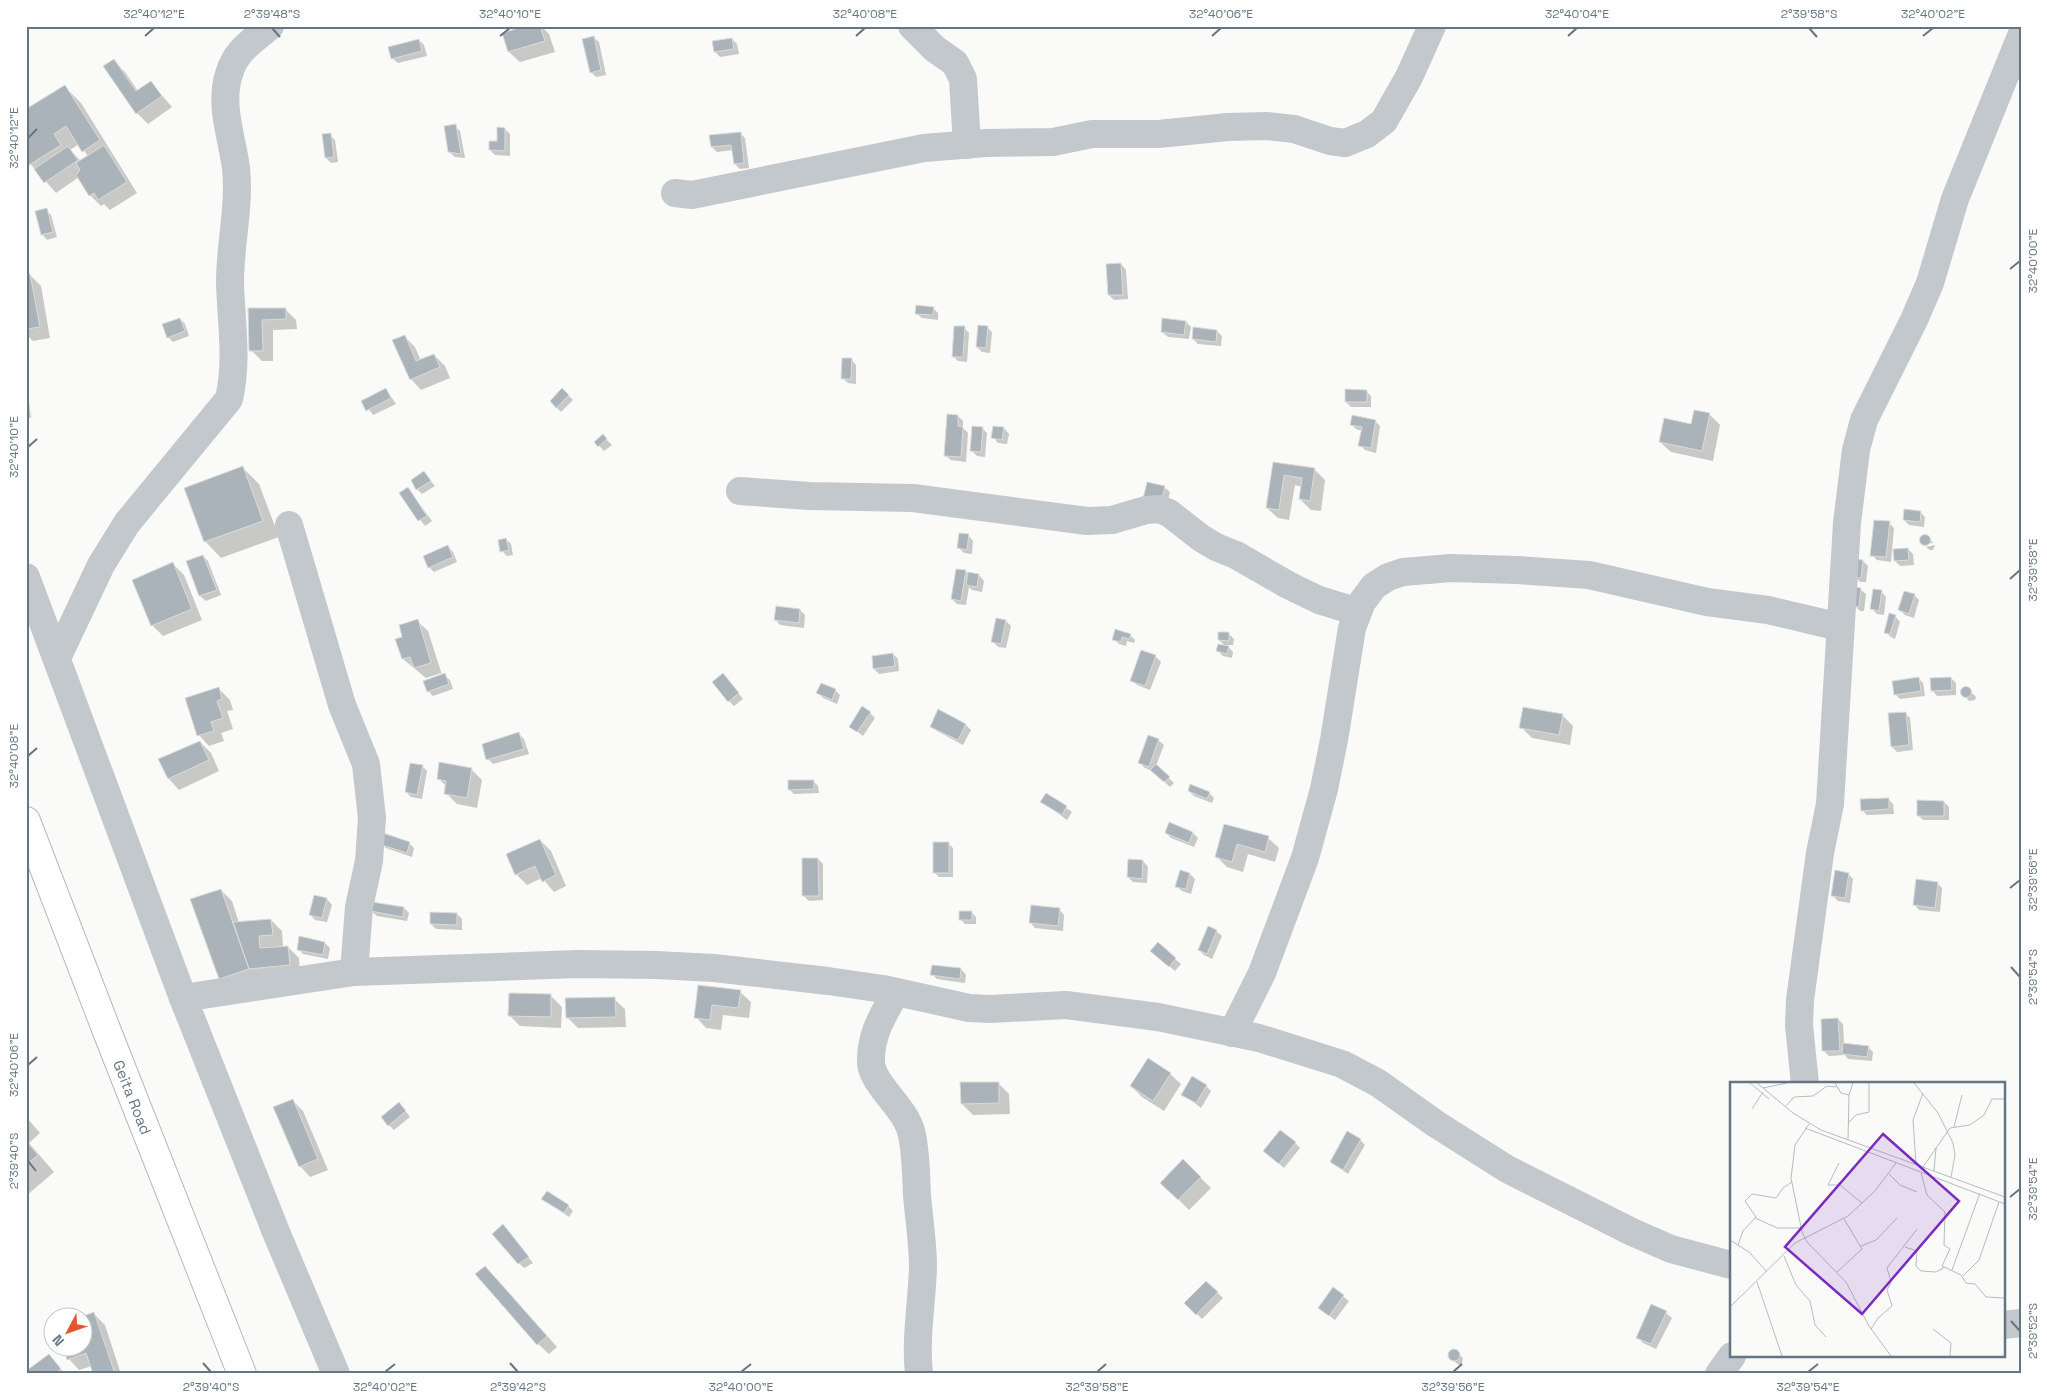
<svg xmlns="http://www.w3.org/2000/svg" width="2047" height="1400" viewBox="0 0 2047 1400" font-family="'Space Grotesk',sans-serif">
  <rect width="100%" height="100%" fill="#fafaf8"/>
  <g fill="#0003" fill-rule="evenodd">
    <polygon points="530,26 541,26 549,34 555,52 520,62 509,52"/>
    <polygon points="593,37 599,42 606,75 596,77 591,72"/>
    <polygon points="732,39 737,44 739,54 720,57 715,52"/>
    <polygon points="419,40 424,45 427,56 398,63 392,58"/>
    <polygon points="114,61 125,72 138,91 151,83 172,107 148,124 137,113"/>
    <path d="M64,86L81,103L137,193L110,210L104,204L101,206L90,195L79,177L56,193L26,159ZM79,144L88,156L81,161L70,150Z"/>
    <polygon points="455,126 460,131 465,158 455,157 449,152"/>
    <polygon points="505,129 510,134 510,156 495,155 490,150 498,142"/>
    <polygon points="740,133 745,138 749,168 740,169 735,164 733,150 717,152 712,147"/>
    <polygon points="330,135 335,140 338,162 331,163 326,158"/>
    <polygon points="46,210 51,215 57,237 47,240 42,234"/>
    <polygon points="1121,264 1126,270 1128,299 1114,300 1109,295"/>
    <polygon points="30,275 41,286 50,338 33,341 26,334 26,276"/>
    <polygon points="933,308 938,313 938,320 922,318 916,313"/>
    <polygon points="285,309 296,320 297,329 273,330 273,361 262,361 251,350 250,310"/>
    <polygon points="180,319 185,324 189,336 173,342 168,337"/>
    <polygon points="1186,322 1191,327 1189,339 1168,337 1162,332"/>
    <polygon points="987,327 992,332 990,353 982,352 977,347"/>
    <polygon points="964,328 969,333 967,362 958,361 953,356"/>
    <polygon points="1217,331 1222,336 1221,346 1198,344 1193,339"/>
    <polygon points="404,336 415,347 421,361 434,355 445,366 450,378 421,390 411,379"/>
    <polygon points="851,359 856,365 856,384 848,383 843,378"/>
    <polygon points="26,379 31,418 26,418"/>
    <polygon points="386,389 396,404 373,415 363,401"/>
    <polygon points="562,389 573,400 561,412 556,407"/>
    <polygon points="1366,391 1371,396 1371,407 1351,407 1346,402"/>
    <polygon points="1709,414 1720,425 1713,461 1671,452 1660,442"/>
    <polygon points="958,416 963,421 963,428 968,433 966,462 951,460 945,455"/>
    <polygon points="1375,421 1380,426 1376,453 1365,450 1360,445 1362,431 1356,429 1351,424"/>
    <polygon points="982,428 987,433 985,457 977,456 972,451"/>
    <polygon points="1004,428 1009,434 1007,444 998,443 993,437"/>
    <polygon points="603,436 612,445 604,451 596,442"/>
    <polygon points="1274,463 1314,469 1325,480 1321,511 1311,510 1300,499 1302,487 1295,485 1289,520 1278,518 1267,508"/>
    <polygon points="242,467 259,484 279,537 221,558 205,541"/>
    <polygon points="424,473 435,486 422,494 417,489"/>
    <polygon points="1164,487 1170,492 1166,508 1150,504"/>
    <polygon points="408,489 432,521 425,526 401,493"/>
    <polygon points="1920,512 1925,517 1924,527 1909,525 1904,520"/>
    <polygon points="1889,523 1894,528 1891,562 1877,560 1872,555"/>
    <polygon points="968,535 973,541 972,554 964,553 959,548"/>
    <polygon points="1926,536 1930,539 1933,543 1925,544 1925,546 1921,541"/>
    <polygon points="506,539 511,544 513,555 507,556 502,551"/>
    <polygon points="1935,545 1933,550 1930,550 1926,547"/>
    <polygon points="448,547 453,552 457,562 434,572 429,567"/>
    <polygon points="1908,549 1913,554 1914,565 1900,566 1895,561"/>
    <polygon points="203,556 208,561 221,595 206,601 200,596 188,562"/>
    <polygon points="1863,561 1868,566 1866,582 1860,582 1855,576"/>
    <polygon points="173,564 184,575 202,620 163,636 152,625"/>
    <polygon points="957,570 979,575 984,581 982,592 972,590 969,587 966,605 957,604 952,599"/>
    <polygon points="1860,589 1866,594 1864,611 1860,611 1855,606"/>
    <polygon points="1881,591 1886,597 1884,615 1877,614 1872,609"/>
    <polygon points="1914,595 1919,600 1914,618 1905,615 1900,610"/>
    <polygon points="800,610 805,615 804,628 780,625 775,619"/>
    <polygon points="1895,616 1900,622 1895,639 1891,637 1885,632"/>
    <polygon points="417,621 428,631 442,675 444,675 450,680 453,689 433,696 428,691 442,676 441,673 426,678 403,659 404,638"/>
    <polygon points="1006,621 1011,626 1006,648 998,647 992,641"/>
    <polygon points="1229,634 1234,639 1233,645 1227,645 1233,652 1232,658 1223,656 1218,651 1225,646 1219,640"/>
    <polygon points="1130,635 1135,640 1134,643 1127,641 1126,646 1119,644 1113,639"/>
    <polygon points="893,654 898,659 899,671 879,674 874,669"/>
    <polygon points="1155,656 1161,662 1150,690 1137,685 1132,680"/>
    <polygon points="1918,678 1923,683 1925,696 1900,699 1895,694"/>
    <polygon points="1951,678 1956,683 1956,695 1937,696 1932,690"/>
    <polygon points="728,680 743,699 734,706 729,701"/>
    <polygon points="219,689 230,700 233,710 227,711 233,729 221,733 224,741 209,746 199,735"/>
    <polygon points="1963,689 1968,689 1976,697 1975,700 1969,701 1962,692"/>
    <polygon points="835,690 840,695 837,704 823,698 818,693"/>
    <polygon points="870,713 875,718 863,736 850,726"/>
    <polygon points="1905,713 1910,718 1913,750 1897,752 1892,747"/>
    <polygon points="1562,715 1573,726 1570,745 1532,738 1521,727"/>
    <polygon points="966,725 971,730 963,745 937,731 932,726"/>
    <polygon points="519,734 524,739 529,754 493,764 488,759"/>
    <polygon points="1158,740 1164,745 1156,766 1174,783 1170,787 1154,772 1145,768 1140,763"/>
    <polygon points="200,742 211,753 219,771 179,790 169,779"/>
    <polygon points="422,766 427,771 422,799 411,797 406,792"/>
    <polygon points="471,769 482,780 477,808 457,804 446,793 447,787 438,778"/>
    <polygon points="813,781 818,786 819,793 794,794 789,789"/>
    <polygon points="1189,791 1209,793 1214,798 1212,803 1194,796"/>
    <polygon points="1046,794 1072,812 1067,820 1042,802"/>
    <polygon points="1888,799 1893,804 1894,814 1867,815 1862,810"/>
    <polygon points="1944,802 1949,807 1949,820 1923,820 1918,815"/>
    <polygon points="1225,825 1268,838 1279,848 1275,862 1248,854 1243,872 1227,867 1216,856"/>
    <polygon points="1166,833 1193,833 1198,838 1194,847 1171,838"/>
    <polygon points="540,840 551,851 566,886 554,892 542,878 527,885 516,874 507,855"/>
    <polygon points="381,843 409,843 414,848 412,857 386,848"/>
    <polygon points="948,843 953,848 953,877 939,877 934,872"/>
    <polygon points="818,859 823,864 823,900 809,901 804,896"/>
    <polygon points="1143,861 1148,867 1147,883 1133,882 1128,877"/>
    <polygon points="1181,871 1190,874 1195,879 1191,894 1182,891 1176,886"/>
    <polygon points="1848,874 1853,879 1850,903 1838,901 1833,896"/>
    <polygon points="1937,883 1942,888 1940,912 1919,910 1914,904"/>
    <polygon points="221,890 232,901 239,923 271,920 282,931 283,947 288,947 299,958 300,976 220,979"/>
    <polygon points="327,899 332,905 327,922 315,920 310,914"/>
    <polygon points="404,908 409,913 407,921 377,916 371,911"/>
    <polygon points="1059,909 1064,915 1063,931 1035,928 1030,922"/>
    <polygon points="971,912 976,917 976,924 965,924 960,919"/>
    <polygon points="457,914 462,919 462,930 436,929 431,924"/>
    <polygon points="1216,931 1222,936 1212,959 1204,955 1199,950"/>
    <polygon points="325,943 330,948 328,959 303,954 298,949"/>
    <polygon points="1158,944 1181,964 1175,971 1157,956"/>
    <polygon points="961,969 966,975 965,983 937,979 932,974"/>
    <polygon points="700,986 740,992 751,1002 749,1018 723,1015 721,1030 706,1028 696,1017"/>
    <polygon points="551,996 562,1007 561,1028 520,1026 509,1015"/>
    <polygon points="614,999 625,1009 626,1027 578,1028 567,1017"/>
    <polygon points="1838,1019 1843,1024 1844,1045 1868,1047 1873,1052 1872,1061 1848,1059 1845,1055 1829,1056 1824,1051"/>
    <polygon points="1170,1074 1181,1084 1164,1111 1142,1097 1131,1086"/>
    <polygon points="998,1083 1009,1094 1010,1114 973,1115 962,1104"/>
    <polygon points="1206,1086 1211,1091 1201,1108 1183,1094"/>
    <polygon points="292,1100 303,1111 328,1170 310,1177 300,1166"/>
    <polygon points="404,1109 410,1117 394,1130 389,1125"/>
    <polygon points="26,1117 40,1133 29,1143 54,1172 26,1196"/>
    <polygon points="1360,1140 1365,1145 1348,1174 1331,1162"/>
    <polygon points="1295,1143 1300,1148 1284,1168 1270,1156"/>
    <polygon points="1183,1161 1211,1188 1189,1210 1162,1183"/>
    <polygon points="543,1199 568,1206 573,1211 569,1217"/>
    <polygon points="507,1231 533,1263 524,1268 519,1263"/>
    <polygon points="496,1278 557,1347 549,1354 538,1344"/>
    <polygon points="1206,1282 1223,1298 1202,1319 1186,1303"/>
    <polygon points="1333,1289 1349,1301 1335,1320 1319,1308"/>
    <polygon points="1651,1306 1666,1313 1672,1318 1656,1349 1643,1343 1638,1338"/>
    <polygon points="94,1314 105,1325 121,1374 94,1374 92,1366 79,1370 69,1359 65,1348 82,1348"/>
    <polygon points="1454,1350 1463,1358 1462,1364 1459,1365 1450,1358 1449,1353"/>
    <polygon points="49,1355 65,1374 26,1374"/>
  </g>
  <g fill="#aab3b9" stroke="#dcdcda">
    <polygon points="525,26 540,26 545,41 508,52 502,33"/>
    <polygon points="594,36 601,70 590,73 582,39"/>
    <polygon points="732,38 734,49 714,52 712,41"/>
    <polygon points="419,39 422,51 391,59 388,47"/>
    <polygon points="114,59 136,91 151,81 162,96 136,114 103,66"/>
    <polygon points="65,85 100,140 82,152 66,126 54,134 61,145 29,165 26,161 26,109"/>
    <polygon points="456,124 461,154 448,152 444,126"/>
    <polygon points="497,127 505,128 505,151 489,150 489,141 497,141"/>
    <polygon points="741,132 744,163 734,164 731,145 711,147 709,135"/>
    <polygon points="331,133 334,157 325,158 322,134"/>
    <polygon points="104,145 127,182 98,200 94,193 89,196 76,175 80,170 76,163"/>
    <polygon points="68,146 78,160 44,183 34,169"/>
    <polygon points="47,208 53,232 41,235 35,211"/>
    <polygon points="1121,263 1123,295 1108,295 1106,264"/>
    <polygon points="26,274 30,274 40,327 26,329"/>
    <polygon points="916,305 934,307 933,315 915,314"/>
    <polygon points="248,308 286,308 286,319 262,320 263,351 249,351"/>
    <polygon points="180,318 185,331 167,338 162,324"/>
    <polygon points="1162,318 1186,321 1184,335 1161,332"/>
    <polygon points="978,325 988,326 986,348 976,347"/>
    <polygon points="954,326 965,326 963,357 952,357"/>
    <polygon points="1193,327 1217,330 1216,342 1192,339"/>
    <polygon points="405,335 416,361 434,354 440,367 410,380 392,340"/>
    <polygon points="842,358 852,358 851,379 841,379"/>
    <polygon points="386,388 391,398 366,411 361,401"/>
    <polygon points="562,388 569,395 556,408 550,401"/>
    <polygon points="1345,389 1367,390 1367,402 1345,402"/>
    <polygon points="1694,410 1710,413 1702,451 1659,442 1664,418 1691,424"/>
    <polygon points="947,414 958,415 958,426 963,427 961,457 944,456"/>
    <polygon points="1352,415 1376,420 1371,448 1358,446 1362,427 1350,425"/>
    <polygon points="972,426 983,427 981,452 970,451"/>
    <polygon points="993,426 1004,427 1002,440 991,438"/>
    <polygon points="603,434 607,439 598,447 594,442"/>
    <polygon points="1273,462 1315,468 1310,501 1299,499 1302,478 1284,475 1279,510 1266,508"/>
    <polygon points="243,466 263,521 204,542 184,488"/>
    <polygon points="424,471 431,481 416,490 411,480"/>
    <polygon points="1147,482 1165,486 1161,503 1143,499"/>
    <polygon points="408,487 427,516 418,521 399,493"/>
    <polygon points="1904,509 1921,511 1920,522 1903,520"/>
    <polygon points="1874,520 1890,521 1886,557 1870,556"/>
    <polygon points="959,533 969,534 967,550 957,548"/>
    <circle cx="1925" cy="540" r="5.5"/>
    <polygon points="506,538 509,550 500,552 498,540"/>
    <polygon points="448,545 453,557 428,568 423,556"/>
    <polygon points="1908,548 1909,560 1894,561 1893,549"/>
    <polygon points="203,555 217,590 199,596 186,561"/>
    <polygon points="1855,559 1863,560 1861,578 1853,577"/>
    <polygon points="173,562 192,609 151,626 132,580"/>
    <polygon points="956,569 966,570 961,601 951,599"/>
    <polygon points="968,572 979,574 977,587 966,585"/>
    <polygon points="1855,587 1861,588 1859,607 1853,606"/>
    <polygon points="1873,589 1882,590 1879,611 1870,609"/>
    <polygon points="1904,591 1915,594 1909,614 1898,610"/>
    <polygon points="776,606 800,609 799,623 774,620"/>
    <polygon points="1889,613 1896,615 1890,634 1884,633"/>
    <polygon points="996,618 1006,620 1001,644 991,642"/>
    <polygon points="418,619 431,663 414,668 410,657 402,659 395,639 402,637 399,625"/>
    <polygon points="1115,629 1131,634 1129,639 1122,637 1121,642 1112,640"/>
    <polygon points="1218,632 1229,632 1229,641 1218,640"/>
    <polygon points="1218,644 1229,646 1227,654 1216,651"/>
    <polygon points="1141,650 1156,655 1145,686 1130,681"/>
    <polygon points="893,653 895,666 873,669 872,656"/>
    <polygon points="445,673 449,684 427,692 423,681"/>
    <polygon points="723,673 739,693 728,702 712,682"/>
    <polygon points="1919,677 1921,691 1894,695 1892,681"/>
    <polygon points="1951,677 1952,690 1931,691 1930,678"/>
    <polygon points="821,683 836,689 832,700 816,693"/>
    <circle cx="1966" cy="692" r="5.5"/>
    <polygon points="219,687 222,699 217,701 223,718 211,722 214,731 197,736 185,698"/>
    <polygon points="862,706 871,712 857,732 849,727"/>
    <polygon points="1523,707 1563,714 1559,735 1519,728"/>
    <polygon points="938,709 966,724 958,740 930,727"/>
    <polygon points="1906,712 1909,745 1891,747 1888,713"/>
    <polygon points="519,732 524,749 486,760 482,744"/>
    <polygon points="1148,735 1159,739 1149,767 1138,763"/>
    <polygon points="200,741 209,760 168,779 158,759"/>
    <polygon points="439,762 472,768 467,798 444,794 446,781 437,779"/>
    <polygon points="410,763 423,765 417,795 405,792"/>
    <polygon points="1156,764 1170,777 1164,782 1150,770"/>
    <polygon points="788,780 814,780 814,789 788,790"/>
    <polygon points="1190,784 1210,792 1207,799 1188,791"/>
    <polygon points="1046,793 1067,806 1062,815 1040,802"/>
    <polygon points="1889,798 1889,809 1861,811 1860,799"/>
    <polygon points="1917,800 1944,801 1944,816 1917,816"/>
    <polygon points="1169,822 1193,832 1189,843 1165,833"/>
    <polygon points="1224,824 1269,836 1265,852 1237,844 1232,862 1215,857"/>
    <polygon points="383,833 410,842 407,853 379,844"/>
    <polygon points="540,839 556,875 542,882 535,866 515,875 506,854"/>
    <rect x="933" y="842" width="16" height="31"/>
    <polygon points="802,858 818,858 819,896 802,896"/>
    <polygon points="1128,859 1143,860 1142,879 1127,877"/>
    <polygon points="1180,870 1190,873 1186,889 1175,887"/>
    <polygon points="1835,870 1849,873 1845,898 1831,896"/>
    <polygon points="1916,879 1938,882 1935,908 1913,905"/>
    <polygon points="221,889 249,969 219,979 190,899"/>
    <polygon points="314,895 327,898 322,918 309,915"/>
    <polygon points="372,902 404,907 403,917 370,911"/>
    <polygon points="1031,905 1060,908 1058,926 1029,923"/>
    <rect x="959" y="911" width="13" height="9"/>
    <polygon points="430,912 457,913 457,925 430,924"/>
    <polygon points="271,919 273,935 259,936 260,948 288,946 290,965 249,969 233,922"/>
    <polygon points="1208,926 1217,930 1207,954 1198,950"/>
    <polygon points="299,936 325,942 323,955 297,950"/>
    <polygon points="1158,942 1176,958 1169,967 1150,951"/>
    <polygon points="932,965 961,968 960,979 930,975"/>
    <polygon points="698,985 741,990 738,1008 712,1005 710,1020 694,1018"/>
    <polygon points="509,993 551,994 551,1017 508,1016"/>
    <polygon points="615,997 616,1017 566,1018 565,998"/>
    <polygon points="1838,1018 1840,1051 1822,1051 1821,1019"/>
    <polygon points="1843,1043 1869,1046 1867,1057 1842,1054"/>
    <polygon points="1148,1058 1171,1073 1153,1101 1130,1086"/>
    <polygon points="1192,1076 1207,1085 1196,1103 1181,1095"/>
    <polygon points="960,1082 999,1082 999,1103 961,1104"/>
    <polygon points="293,1099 318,1159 299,1167 273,1107"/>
    <polygon points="399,1102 406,1111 388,1126 381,1117"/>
    <polygon points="1280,1130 1296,1142 1279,1164 1263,1151"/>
    <polygon points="1347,1131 1361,1139 1343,1170 1330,1162"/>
    <polygon points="26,1141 38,1155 26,1165"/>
    <polygon points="1183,1159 1201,1177 1178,1200 1160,1183"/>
    <polygon points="547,1191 569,1205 564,1213 541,1199"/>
    <polygon points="503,1224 529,1257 518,1264 492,1234"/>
    <polygon points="485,1266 547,1336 537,1345 475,1274"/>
    <polygon points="1206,1281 1218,1292 1196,1315 1184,1303"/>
    <polygon points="1333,1287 1344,1295 1329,1316 1318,1308"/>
    <polygon points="1651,1304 1667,1311 1651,1344 1636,1338"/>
    <polygon points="94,1312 115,1374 93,1374 86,1353 67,1360 64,1348 82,1348 82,1318 78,1318"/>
    <circle cx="1454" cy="1355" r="6"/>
    <polygon points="49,1354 61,1369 54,1374 26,1374 26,1371"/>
  </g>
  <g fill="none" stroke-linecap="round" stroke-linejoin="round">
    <g stroke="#b4b9bd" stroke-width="30">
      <g id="highway">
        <path id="s1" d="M26,821L108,1034L242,1374"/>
      </g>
    </g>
    <g stroke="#c3c8cc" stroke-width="28">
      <polyline points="912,26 935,49 955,63 963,79 967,145"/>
      <polyline points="675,193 692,195 924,148 986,143 1053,142 1092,134 1158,134 1228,127 1267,126 1294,129 1330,141 1345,143 1367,134 1384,121 1409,77 1432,26"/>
      <polyline points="740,491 809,496 913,498 1087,521 1112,520 1146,510 1159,509 1169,513 1201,538 1216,547 1236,555 1288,585 1319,600 1358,612"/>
      <polyline points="289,525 342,705 366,764 372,818 369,861 359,907 354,972"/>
      <polyline points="26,577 183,998 276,1232 336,1374"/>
      <path d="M57,658L101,565L127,523L229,399C238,360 231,322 230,282C230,244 240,206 236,168C232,137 219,105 229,74C236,50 252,42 270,26"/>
      <path d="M896,992C883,1015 870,1035 871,1063C873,1086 907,1108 912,1135C916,1155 916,1175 917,1195C919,1219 923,1244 923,1267C922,1303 915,1338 919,1374"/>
      <polyline points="183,998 354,972 577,964 656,965 714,968 828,981 883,989 969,1008 990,1009 1066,1005 1158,1017 1259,1038 1342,1064 1378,1083 1436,1124 1507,1169 1632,1232 1671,1249 1731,1265"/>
      <polyline points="1232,1033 1262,973 1305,858 1324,789 1334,740 1352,628 1362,602 1374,586 1388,577 1403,572 1451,568 1517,570 1589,575 1707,602 1768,610 1840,627"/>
      <polyline points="1805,1084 1799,1025 1800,1000 1820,853 1830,804 1847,523 1856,450 1864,420 1914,320 1930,283 1955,199 2021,36"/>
      <polyline points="2003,1325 2021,1323"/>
      <polyline points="1719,1374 1732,1356"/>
    </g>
    <use href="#highway" stroke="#fff" stroke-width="28"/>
  </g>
  <path fill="none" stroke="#657683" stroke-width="2" d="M272,28L280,37M1809,28L1817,37M145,36L154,28M500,36L510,28M856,36L865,28M1212,36L1221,28M1568,36L1577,28M1923,36L1933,28M28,138L37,129M2010,269L2020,261M28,447L37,439M2010,579L2020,570M28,756L37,748M2010,888L2020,880M2011,967L2020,977M28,1065L37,1057M28,1161L36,1171M2010,1197L2020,1189M2011,1321L2020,1331M203,1363L211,1372M510,1363L518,1372M385,1372L395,1364M741,1372L751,1364M1097,1372L1106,1364M1453,1372L1462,1364M1808,1372L1818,1364"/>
  <g text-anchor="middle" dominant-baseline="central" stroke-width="5" stroke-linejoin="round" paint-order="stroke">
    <g font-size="15" fill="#657683" stroke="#fff">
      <text stroke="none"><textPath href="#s1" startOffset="296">Geita Road</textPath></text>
    </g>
  </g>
  <g transform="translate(1730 1082)">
    <rect width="275" height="275" fill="#fafaf8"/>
    <path fill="none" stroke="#b5bdc2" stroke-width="1" d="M20,1L39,17M27,1L63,31L91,48L275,115M105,1L111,11L119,13M184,1L208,31L223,61L225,73L221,95M33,6L57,1M55,25L64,15L83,14L97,4L106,5M22,27L33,10M118,41L126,33L139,30V1M79,42L65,63L61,96L72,150L77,160L116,200L139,244L161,274M224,45L232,13M75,46L275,122M118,58L119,13L123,1M109,81L98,103H110L132,121M186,82L183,38L193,11M193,85L220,46L240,43L254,33L262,17H275M204,89L206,66M191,91L197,113L215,130L214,163L220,167L212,184L231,193L236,201L245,202L256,215L275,216M159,92L170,103L187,110M25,136L47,146H72M0,158L19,170L37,190M8,163L13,149L26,135L15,119L22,112L46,116L53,106L62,100M131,164L146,158L167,136M175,165L187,169L186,184L191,189L206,190L215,185M54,174L66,203L80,219L85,243L96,255M222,188L250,111M107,190L132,167L114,137M233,194L249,178L269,120M27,200L52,274M0,225L65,161L118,134L145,109L166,81M141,247L148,236L162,224L157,208L161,200L157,186L187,147M203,247L221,261L220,274"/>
    <path fill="#7b2cbf" fill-opacity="0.15" stroke="#7b2cbf" stroke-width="2.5" d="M153,52L229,119L132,232L55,165Z"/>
    <rect width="275" height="275" fill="none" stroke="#657683" stroke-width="2.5"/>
  </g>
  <rect width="2047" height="1400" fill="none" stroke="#ffffff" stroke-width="55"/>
  <g transform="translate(68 1332) rotate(229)"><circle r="24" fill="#ffffff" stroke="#c1c8cd"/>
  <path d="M0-4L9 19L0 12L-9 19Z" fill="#e4572e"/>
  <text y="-8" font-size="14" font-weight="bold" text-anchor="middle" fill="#657683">N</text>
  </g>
  <rect x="28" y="28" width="1992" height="1344" fill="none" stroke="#657683" stroke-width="2"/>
  <g font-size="12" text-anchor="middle" fill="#657683">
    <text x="154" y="18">32°40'12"E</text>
    <text x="272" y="18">2°39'48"S</text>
    <text x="510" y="18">32°40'10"E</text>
    <text x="865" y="18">32°40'08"E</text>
    <text x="1221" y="18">32°40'06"E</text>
    <text x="1577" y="18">32°40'04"E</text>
    <text x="1809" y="18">2°39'58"S</text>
    <text x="1933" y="18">32°40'02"E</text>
    <text transform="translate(14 138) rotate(-90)" y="4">32°40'12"E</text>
    <text transform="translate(2033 261) rotate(-90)" y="4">32°40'00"E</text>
    <text transform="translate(14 447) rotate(-90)" y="4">32°40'10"E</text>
    <text transform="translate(2033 570) rotate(-90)" y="4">32°39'58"E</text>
    <text transform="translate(14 756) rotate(-90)" y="4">32°40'08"E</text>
    <text transform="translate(2033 880) rotate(-90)" y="4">32°39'56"E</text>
    <text transform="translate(2033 977) rotate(-90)" y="4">2°39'54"S</text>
    <text transform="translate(14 1065) rotate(-90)" y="4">32°40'06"E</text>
    <text transform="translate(14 1161) rotate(-90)" y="4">2°39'40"S</text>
    <text transform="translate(2033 1189) rotate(-90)" y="4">32°39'54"E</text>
    <text transform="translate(2033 1331) rotate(-90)" y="4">2°39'52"S</text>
    <text x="211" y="1391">2°39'40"S</text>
    <text x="385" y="1391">32°40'02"E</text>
    <text x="518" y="1391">2°39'42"S</text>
    <text x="741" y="1391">32°40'00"E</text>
    <text x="1097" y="1391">32°39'58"E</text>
    <text x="1453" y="1391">32°39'56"E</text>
    <text x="1808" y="1391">32°39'54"E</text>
  </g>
</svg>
